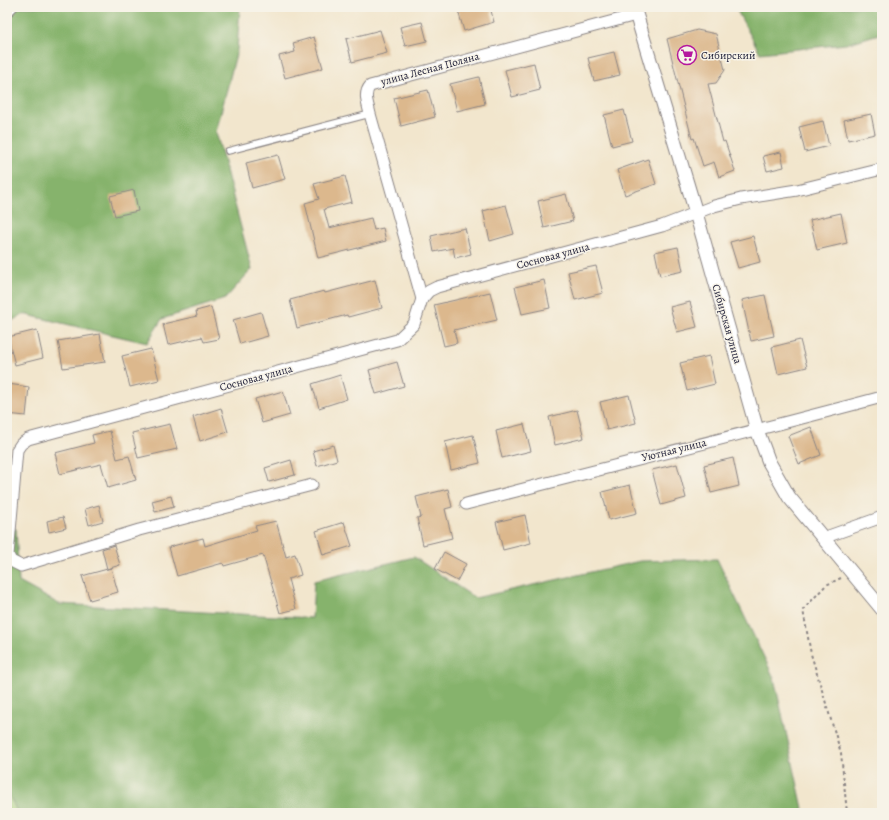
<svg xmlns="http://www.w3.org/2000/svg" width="889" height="820" viewBox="0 0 889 820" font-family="Alegreya,serif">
  <rect width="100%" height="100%" fill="#f7f3e8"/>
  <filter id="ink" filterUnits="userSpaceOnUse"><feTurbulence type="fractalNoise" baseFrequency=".025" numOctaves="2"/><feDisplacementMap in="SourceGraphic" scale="8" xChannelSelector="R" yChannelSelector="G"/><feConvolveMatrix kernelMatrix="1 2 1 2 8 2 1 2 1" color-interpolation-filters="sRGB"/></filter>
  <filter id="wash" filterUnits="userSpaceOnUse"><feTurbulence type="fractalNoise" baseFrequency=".012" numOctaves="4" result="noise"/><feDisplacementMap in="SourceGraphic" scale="16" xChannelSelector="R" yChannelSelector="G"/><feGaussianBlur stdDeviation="0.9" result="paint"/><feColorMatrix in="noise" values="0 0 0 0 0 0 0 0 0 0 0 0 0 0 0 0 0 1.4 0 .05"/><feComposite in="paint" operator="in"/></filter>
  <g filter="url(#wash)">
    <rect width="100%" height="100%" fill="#f2e6cd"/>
    <polygon fill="#a8d17d" stroke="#657a5c" points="7,791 18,813 7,813"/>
    <g fill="#86b36c" stroke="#546a54">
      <polygon points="7,7 240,7 237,50 216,132 252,269 225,299 162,319 147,343 23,314 7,324"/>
      <polygon points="735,7 882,7 882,33 846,44 760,53"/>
      <polygon points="7,528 16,529 19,582 59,604 312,618 314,581 414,557 475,598 640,561 717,559 774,678 804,813 18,813 7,791"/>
    </g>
    <g id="blocks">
      <g fill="#dcb88d">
        <polygon points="457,7 490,7 494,22 464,31"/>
        <polygon points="422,22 427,41 405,46 400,27"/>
        <polygon points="380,30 387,53 352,62 346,39"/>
        <polygon points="697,30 716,34 725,70 716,83 708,84 723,142 725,141 735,171 719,177 714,162 703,166 694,138 692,139 667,39"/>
        <polygon points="314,37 323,68 285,78 279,56 295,52 293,43"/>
        <polygon points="614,52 620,75 594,81 588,58"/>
        <polygon points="534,63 540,90 512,97 505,70"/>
        <polygon points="479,77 485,104 457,111 450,84"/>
        <polygon points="428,90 435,117 401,126 394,98"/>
        <polygon points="624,110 632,141 612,146 604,115"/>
        <polygon points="871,114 875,134 848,140 844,120"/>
        <polygon points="823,121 829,146 805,152 799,127"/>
        <polygon points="781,152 784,167 767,171 763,156"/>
        <polygon points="278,155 285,179 252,188 246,163"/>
        <polygon points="648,159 656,184 625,195 617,170"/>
        <polygon points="345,176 352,202 324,209 329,228 371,218 374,230 383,228 386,241 318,258 305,203 319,199 314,184"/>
        <polygon points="134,190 138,211 115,216 110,196"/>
        <polygon points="566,194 573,221 544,228 538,201"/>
        <polygon points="506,205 514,234 490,241 483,211"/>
        <polygon points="841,213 847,243 817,250 810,220"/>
        <polygon points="465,228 471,254 455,258 453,248 434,252 431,236"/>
        <polygon points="753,236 760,262 738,268 730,242"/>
        <polygon points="678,247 683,271 660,276 655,252"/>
        <polygon points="596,266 603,293 575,300 568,272"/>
        <polygon points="375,280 382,308 348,317 347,315 297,328 290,300 324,291 325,293"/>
        <polygon points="544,280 550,308 522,314 515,287"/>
        <polygon points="490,292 497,320 454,330 457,343 444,346 434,305"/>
        <polygon points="765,295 774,336 751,341 742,300"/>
        <polygon points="690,302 697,327 677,332 670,307"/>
        <polygon points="211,307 219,339 204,342 202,337 168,345 163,324 197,316 196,311"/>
        <polygon points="261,312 268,336 240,344 233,320"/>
        <polygon points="37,330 43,358 15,365 8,337"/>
        <polygon points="100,334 105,362 63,368 58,341"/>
        <polygon points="800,340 807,367 778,374 772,347"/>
        <polygon points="151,349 159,380 130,387 122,356"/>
        <polygon points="709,356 715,384 687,391 680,363"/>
        <polygon points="397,362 404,386 376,394 369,370"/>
        <polygon points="340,375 347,399 319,408 312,384"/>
        <polygon points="8,384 29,387 26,416 7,414"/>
        <polygon points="283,391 290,415 262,423 255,399"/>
        <polygon points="629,395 636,423 607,430 600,402"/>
        <polygon points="221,408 228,432 200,441 193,417"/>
        <polygon points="577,410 584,438 555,445 549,417"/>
        <polygon points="170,424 177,449 138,458 132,433"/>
        <polygon points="524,424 531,451 502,458 496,431"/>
        <polygon points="811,427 821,455 799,464 788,436"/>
        <polygon points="110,431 117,459 129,456 136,480 108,488 101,464 60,474 55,453 94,443 92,435"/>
        <polygon points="473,435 480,463 451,470 445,442"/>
        <polygon points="333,445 337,460 317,466 313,451"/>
        <polygon points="733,458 739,486 711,493 704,465"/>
        <polygon points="291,460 295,475 269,482 265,468"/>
        <polygon points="677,464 686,498 661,505 652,470"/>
        <polygon points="630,485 637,513 609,520 602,492"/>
        <polygon points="448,489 452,507 445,509 452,538 423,545 417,518 421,517 416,497"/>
        <polygon points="171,496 174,507 155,512 152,501"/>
        <polygon points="99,505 103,521 89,525 85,509"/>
        <polygon points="525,515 531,543 503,550 496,522"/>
        <polygon points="63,517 66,528 49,532 47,521"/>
        <polygon points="276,521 286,557 295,554 301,575 288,579 296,609 280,613 263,555 224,566 223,563 177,576 169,547 203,538 205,546 257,530 255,526"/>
        <polygon points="344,522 352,546 323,555 316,531"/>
        <polygon points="114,545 120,565 107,569 102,549"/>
        <polygon points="444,552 466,564 457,581 435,569"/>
        <polygon points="111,568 118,592 90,600 82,576"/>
      </g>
    </g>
  </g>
  <g filter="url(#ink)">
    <use href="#blocks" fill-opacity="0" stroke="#8a8484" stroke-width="1"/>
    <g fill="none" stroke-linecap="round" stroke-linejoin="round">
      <g stroke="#8a8484" stroke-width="8">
        <g id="service">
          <polyline points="7,15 15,7"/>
          <polyline points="228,151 370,114"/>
        </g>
      </g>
      <g stroke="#8a8484" stroke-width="13">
        <g id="minor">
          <path d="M422,299L370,114C368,104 363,94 370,86L636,15"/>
          <polyline points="312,485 139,530 21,566 11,561 8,555 17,450 21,444 28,439 397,340 414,324 422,299 429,291 437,287 662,226 714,206 741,199 797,190 882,169"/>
          <path d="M466,504C604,468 744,434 882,397"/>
          <polyline points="823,538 882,517"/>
        </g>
      </g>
      <g stroke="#8a8484" stroke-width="15">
        <polyline id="tertiary" points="634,7 696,213 757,430 769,462 789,497 882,609"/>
      </g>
      <polyline stroke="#8a8484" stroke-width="2" stroke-dasharray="3 3" stroke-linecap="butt" points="841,578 826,585 803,610 811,654 841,753 847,813"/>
      <use href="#service" stroke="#fff" stroke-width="5.5"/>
      <use href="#minor" stroke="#fff" stroke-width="11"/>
      <use href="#tertiary" stroke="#fff" stroke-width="13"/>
    </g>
  </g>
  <defs>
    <g id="supermarket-ring" transform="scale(1)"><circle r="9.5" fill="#f7f3e8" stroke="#b5179e" stroke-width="1.5"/><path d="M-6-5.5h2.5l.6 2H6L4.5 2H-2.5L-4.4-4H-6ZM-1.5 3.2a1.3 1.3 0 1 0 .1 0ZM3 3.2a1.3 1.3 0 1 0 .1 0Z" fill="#b5179e"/></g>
  </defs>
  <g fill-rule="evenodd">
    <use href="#supermarket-ring" x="687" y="55"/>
  </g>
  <g text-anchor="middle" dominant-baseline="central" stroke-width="3" stroke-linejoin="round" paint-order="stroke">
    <g font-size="11" fill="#22223b" stroke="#f7f3e8" text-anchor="start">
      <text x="701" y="55">Сибирский</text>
    </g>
    <g font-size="11" fill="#22223b" stroke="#f7f3e8">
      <text transform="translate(430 69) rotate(-15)">улица Лесная Поляна</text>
      <text transform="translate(553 256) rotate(-15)">Сосновая улица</text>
      <text transform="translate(727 324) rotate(74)">Сибирская улица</text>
      <text transform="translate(256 378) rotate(-15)">Сосновая улица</text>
      <text transform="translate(674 450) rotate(-14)">Уютная улица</text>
    </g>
  </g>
  <rect width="889" height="820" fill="none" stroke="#f7f3e8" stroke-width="24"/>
</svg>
